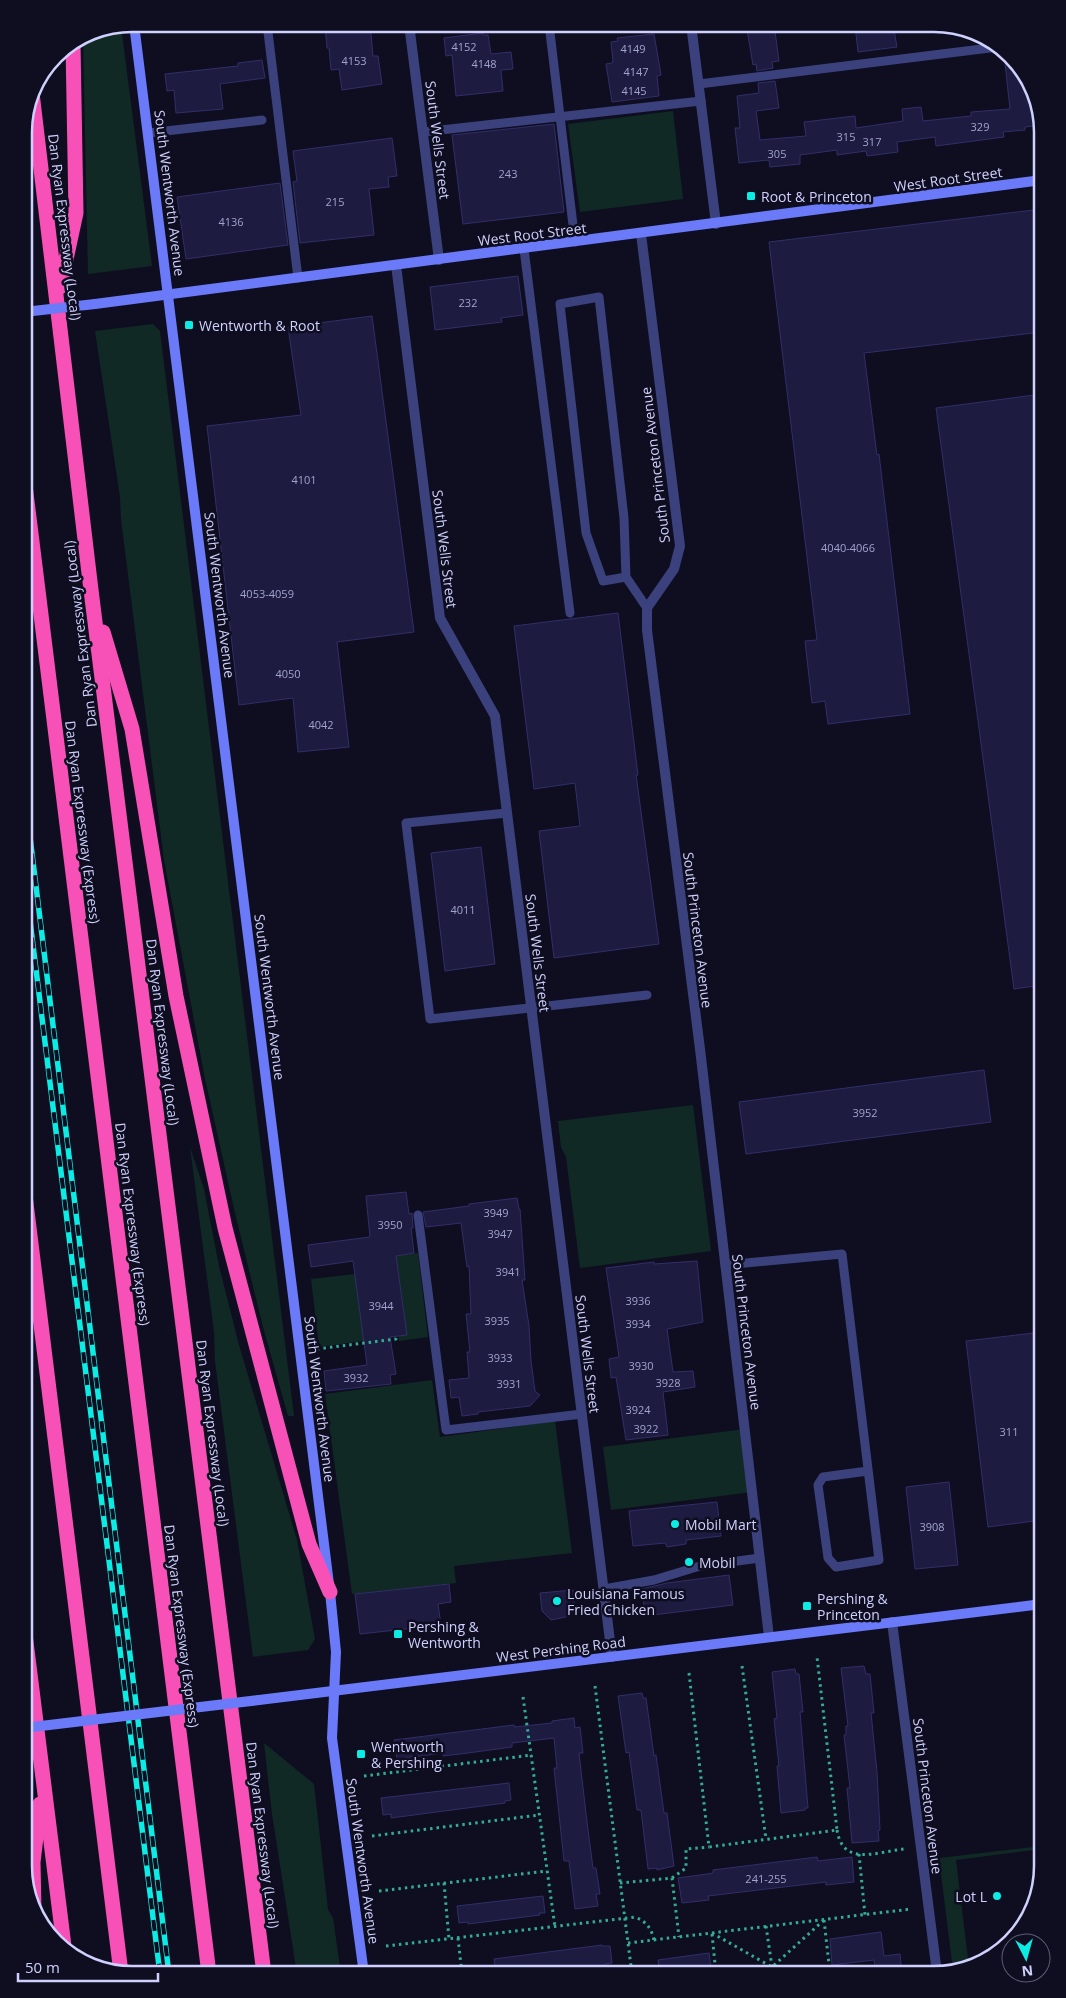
<svg xmlns="http://www.w3.org/2000/svg" width="1066" height="1998" viewBox="0 0 1066 1998" font-family="'Open Sans',sans-serif">
  <rect width="100%" height="100%" fill="#0e0e20"/>
  <g fill="#112925">
    <polygon points="121,26 152,266 88,274 83,37 91,32"/>
    <polygon points="673,111 683,199 580,212 568,124"/>
    <polygon points="153,324 160,331 294,1416 288,1416 263,1327 235,1213 205,1079 164,860 121,519 120,497 95,331"/>
    <polygon points="693,1105 711,1251 580,1268 566,1157 561,1147 558,1121"/>
    <polygon points="190,1147 204,1189 219,1266 239,1345 297,1540 315,1639 308,1650 253,1657 215,1361 214,1332"/>
    <polygon points="418,1253 428,1337 399,1341 399,1336 407,1335 396,1256"/>
    <polygon points="355,1274 364,1341 319,1347 311,1279"/>
    <polygon points="432,1380 440,1437 555,1421 572,1553 454,1566 456,1583 352,1594 325,1394"/>
    <polygon points="745,1429 752,1492 611,1510 603,1447"/>
    <polygon points="264,1743 314,1784 328,1910 333,1918 341,1974 297,1974 272,1814"/>
    <polygon points="1042,1846 1042,1849 956,1860 969,1967 953,1970 939,1858"/>
  </g>
  <g fill="#1d1b40" stroke="#322e6a">
    <polygon points="325,24 370,24 373,56 378,56 382,84 342,90 339,69 331,70 329,48 327,48"/>
    <polygon points="746,24 774,24 779,61 772,62 773,68 757,71 756,64 753,65"/>
    <polygon points="884,24 893,24 897,47 858,52 855,25"/>
    <polygon points="483,33 483,35 488,35 491,54 511,52 513,69 501,70 503,91 456,96 452,55 446,56 444,38"/>
    <polygon points="654,34 661,75 657,76 659,96 612,102 606,64 612,63 613,61 611,42 618,41 617,38"/>
    <polygon points="1004,54 1029,85 1033,120 1033,126 1025,127 1025,130 1003,132 1004,137 936,146 935,137 897,142 898,152 867,156 866,151 837,155 837,150 800,155 800,164 770,167 769,160 739,163 735,128 740,128 737,96 759,93 758,83 775,81 779,108 756,111 760,140 806,136 804,122 855,116 856,128 903,121 902,109 921,107 923,121 971,116 971,112 1010,109"/>
    <polygon points="262,60 265,78 220,84 223,109 176,113 174,90 167,91 165,74 238,66 238,63"/>
    <polygon points="554,124 564,212 463,224 452,135"/>
    <polygon points="392,138 397,176 388,177 389,187 369,189 374,235 300,243 293,182 297,181 293,151"/>
    <polygon points="280,183 288,245 186,259 177,197"/>
    <polygon points="1042,209 1042,332 864,353 877,455 879,454 910,714 828,724 825,701 812,703 805,641 817,640 769,242"/>
    <polygon points="518,276 523,315 501,318 502,322 435,330 430,287"/>
    <polygon points="372,316 414,632 337,642 349,747 298,752 293,698 239,705 207,426 301,415 288,327"/>
    <polygon points="1042,394 1042,985 1014,989 936,408"/>
    <polygon points="618,613 638,775 636,775 659,944 554,958 539,831 580,826 575,783 534,789 514,626"/>
    <polygon points="481,847 495,964 445,971 431,853"/>
    <polygon points="984,1070 991,1122 746,1154 739,1102"/>
    <polygon points="406,1192 409,1214 412,1213 413,1228 411,1228 414,1253 396,1256 407,1335 390,1337 396,1374 390,1375 391,1384 326,1391 324,1371 367,1365 353,1261 311,1267 308,1245 370,1237 366,1196"/>
    <polygon points="517,1198 519,1209 520,1209 525,1280 522,1280 529,1326 531,1361 535,1391 540,1395 530,1406 478,1412 478,1414 462,1416 459,1397 451,1398 449,1380 469,1378 467,1352 470,1352 466,1314 471,1314 469,1266 467,1267 461,1223 426,1227 423,1212 469,1206 469,1204"/>
    <polygon points="697,1261 703,1322 667,1329 673,1372 693,1371 695,1387 663,1392 668,1435 626,1440 616,1377 611,1378 609,1359 619,1357 606,1268 654,1262 654,1264"/>
    <polygon points="1042,1332 1042,1520 988,1527 966,1341"/>
    <polygon points="949,1482 958,1565 915,1569 906,1487"/>
    <polygon points="717,1502 721,1536 686,1540 686,1544 667,1547 665,1543 633,1546 629,1511"/>
    <polygon points="729,1575 733,1605 645,1616 642,1589 667,1583"/>
    <polygon points="449,1584 451,1602 438,1604 441,1625 360,1634 355,1594"/>
    <polygon points="573,1590 575,1609 570,1616 551,1620 542,1611 540,1593"/>
    <polygon points="864,1666 866,1674 870,1674 874,1713 871,1713 877,1772 880,1830 878,1831 879,1841 852,1843 847,1788 850,1788 844,1735 846,1735 846,1726 848,1726 841,1668"/>
    <polygon points="795,1669 796,1674 799,1674 803,1712 800,1712 808,1808 805,1808 805,1810 781,1813 777,1766 779,1766 774,1719 777,1718 772,1672"/>
    <polygon points="642,1693 643,1698 646,1698 654,1756 656,1755 664,1813 667,1813 674,1866 657,1870 657,1868 648,1869 641,1810 637,1810 629,1752 626,1753 618,1696"/>
    <polygon points="574,1718 575,1728 580,1727 583,1753 579,1753 587,1822 593,1868 596,1868 600,1894 596,1894 598,1906 575,1909 569,1861 564,1861 554,1768 557,1768 554,1738 512,1743 512,1747 468,1753 443,1756 443,1753 397,1759 394,1740 514,1725 515,1727 552,1723 552,1721"/>
    <polygon points="509,1783 511,1800 505,1801 505,1803 391,1818 391,1814 383,1815 381,1798"/>
    <polygon points="817,1857 818,1861 852,1857 854,1882 826,1885 826,1882 708,1896 709,1900 682,1903 678,1878 707,1874 713,1873 713,1870"/>
    <polygon points="543,1896 545,1913 539,1913 540,1915 468,1924 468,1922 459,1923 457,1906"/>
    <polygon points="881,1932 884,1956 900,1954 902,1974 876,1974 874,1960 832,1965 830,1939"/>
    <polygon points="602,1945 602,1946 610,1946 612,1963 605,1964 606,1967 550,1974 496,1974 494,1959"/>
    <polygon points="709,1953 712,1974 660,1974 658,1960"/>
  </g>
  <g fill="none" stroke-linecap="round" stroke-linejoin="round">
    <g stroke="#34ac94" stroke-width="3" stroke-dasharray="2.5 4" stroke-linecap="butt">
      <polyline points="317,1349 396,1339 396,1337"/>
      <polyline points="742,1666 766,1839"/>
      <polyline points="689,1673 709,1847 837,1830 817,1657"/>
      <polyline points="595,1686 632,1974"/>
      <polyline points="523,1697 555,1927"/>
      <polyline points="364,1776 532,1755"/>
      <path d="M837,1830C843,1867 876,1852 904,1849"/>
      <polyline points="372,1836 539,1815"/>
      <polyline points="859,1854 865,1915"/>
      <polyline points="672,1878 686,1868 686,1849 709,1847"/>
      <polyline points="444,1883 449,1939"/>
      <polyline points="620,1883 672,1878 679,1937"/>
      <polyline points="379,1891 547,1871"/>
      <polyline points="824,1920 830,1973 835,1974"/>
      <polyline points="766,1926 772,1967"/>
      <polyline points="712,1933 772,1967 824,1920"/>
      <polyline points="712,1934 716,1974"/>
      <polyline points="458,1938 462,1974"/>
      <polyline points="628,1943 911,1909"/>
      <path d="M386,1946L635,1917C647,1922 651,1928 654,1940"/>
    </g>
    <g stroke="#3b417c" stroke-width="9">
      <polyline points="267,24 298,278"/>
      <polyline points="549,24 575,242"/>
      <polyline points="699,84 998,47"/>
      <polyline points="423,132 701,101"/>
      <polyline points="148,133 262,120"/>
      <polyline points="524,249 570,613"/>
      <polyline points="626,577 603,581 586,533 560,304 599,297 624,518 626,577 647,608"/>
      <polyline points="507,813 406,823 430,1019 647,995"/>
      <polyline points="418,1215 446,1430 582,1414"/>
      <polyline points="725,1265 842,1254 879,1560 836,1567 828,1558 818,1485 823,1477 868,1471"/>
      <polyline points="604,1589 654,1580 700,1566 760,1558"/>
    </g>
    <g stroke="#3b417c" stroke-width="10">
      <polyline points="409,24 439,260"/>
      <polyline points="691,24 716,224"/>
      <polyline points="641,234 680,546 674,569 647,608 647,630 700,1049 769,1637"/>
      <polyline points="396,265 440,618 495,716 612,1657"/>
      <polyline points="892,1622 937,1973"/>
    </g>
    <g stroke="#6b7af8" stroke-width="10">
      <polyline points="134,24 330,1592 336,1652 332,1738 364,1974"/>
      <polyline points="95,304 1042,180"/>
      <polyline points="259,1700 1042,1604"/>
    </g>
    <g stroke="#f750b6" stroke-width="15">
      <polyline points="32,93 91,590 264,1974"/>
      <polyline points="60,287 76,213 73,44"/>
      <polyline points="24,477 209,1974"/>
      <polyline points="103,632 132,729 176,996 225,1228 309,1544 330,1592"/>
      <polyline points="24,1187 121,1973"/>
      <polyline points="24,1626 64,1946"/>
      <polyline points="34,1910 33,1862 40,1804"/>
    </g>
    <g stroke="#0bece4" stroke-width="5.5">
      <g id="rail">
        <polyline points="24,788 169,1974"/>
        <polyline points="24,872 160,1974"/>
      </g>
    </g>
    <use href="#rail" stroke="#0e0e20" stroke-width="4" stroke-dasharray="11" stroke-linecap="butt"/>
    <g stroke="#6b7af8" stroke-width="10">
      <polyline points="24,312 95,304"/>
      <polyline points="24,1728 259,1700"/>
    </g>
  </g>
  <g fill="#0bece4" stroke="#0e0e20" stroke-width="2">
    <rect x="746" y="191" width="10" height="10" rx="2.5"/>
    <rect x="184" y="320" width="10" height="10" rx="2.5"/>
    <circle cx="675" cy="1524" r="5"/>
    <circle cx="689" cy="1562" r="5"/>
    <circle cx="557" cy="1601" r="5"/>
    <rect x="802" y="1601" width="10" height="10" rx="2.5"/>
    <rect x="393" y="1629" width="10" height="10" rx="2.5"/>
    <rect x="356" y="1749" width="10" height="10" rx="2.5"/>
    <circle cx="997" cy="1896" r="5"/>
  </g>
  <g text-anchor="middle" dominant-baseline="central" stroke-width="5" stroke-linejoin="round" paint-order="stroke">
    <g font-size="11" fill="#a2a3ce">
      <text x="464" y="46">4152</text>
      <text x="633" y="48">4149</text>
      <text x="354" y="60">4153</text>
      <text x="484" y="63">4148</text>
      <text x="636" y="71">4147</text>
      <text x="634" y="90">4145</text>
      <text x="980" y="126">329</text>
      <text x="846" y="136">315</text>
      <text x="872" y="141">317</text>
      <text x="777" y="153">305</text>
      <text x="508" y="173">243</text>
      <text x="335" y="201">215</text>
      <text x="231" y="221">4136</text>
      <text x="468" y="302">232</text>
      <text x="304" y="479">4101</text>
      <text x="848" y="547">4040-4066</text>
      <text x="267" y="593">4053-4059</text>
      <text x="288" y="673">4050</text>
      <text x="321" y="724">4042</text>
      <text x="463" y="909">4011</text>
      <text x="865" y="1112">3952</text>
      <text x="496" y="1212">3949</text>
      <text x="390" y="1224">3950</text>
      <text x="500" y="1233">3947</text>
      <text x="508" y="1271">3941</text>
      <text x="638" y="1300">3936</text>
      <text x="381" y="1305">3944</text>
      <text x="497" y="1320">3935</text>
      <text x="638" y="1323">3934</text>
      <text x="500" y="1357">3933</text>
      <text x="641" y="1365">3930</text>
      <text x="356" y="1377">3932</text>
      <text x="668" y="1382">3928</text>
      <text x="509" y="1383">3931</text>
      <text x="638" y="1409">3924</text>
      <text x="646" y="1428">3922</text>
      <text x="1009" y="1431">311</text>
      <text x="932" y="1526">3908</text>
      <text x="766" y="1878">241-255</text>
    </g>
    <g font-size="14" fill="#cfd0fd" stroke="#0e0e20">
      <text transform="translate(438 140) rotate(83)">South Wells Street</text>
      <text transform="translate(948 179) rotate(-8)">West Root Street</text>
      <text transform="translate(170 193) rotate(83)">South Wentworth Avenue</text>
      <text transform="translate(65 227) rotate(83)">Dan Ryan Expressway (Local)</text>
      <text transform="translate(532 234) rotate(-7)">West Root Street</text>
      <text transform="translate(655 465) rotate(-97)">South Princeton Avenue</text>
      <text transform="translate(445 549) rotate(83)">South Wells Street</text>
      <text transform="translate(220 595) rotate(83)">South Wentworth Avenue</text>
      <text transform="translate(80 634) rotate(-97)">Dan Ryan Expressway (Local)</text>
      <text transform="translate(83 822) rotate(83)">Dan Ryan Expressway (Express)</text>
      <text transform="translate(698 930) rotate(83)">South Princeton Avenue</text>
      <text transform="translate(538 953) rotate(83)">South Wells Street</text>
      <text transform="translate(270 997) rotate(83)">South Wentworth Avenue</text>
      <text transform="translate(163 1032) rotate(83)">Dan Ryan Expressway (Local)</text>
      <text transform="translate(133 1224) rotate(83)">Dan Ryan Expressway (Express)</text>
      <text transform="translate(747 1332) rotate(83)">South Princeton Avenue</text>
      <text transform="translate(588 1354) rotate(83)">South Wells Street</text>
      <text transform="translate(320 1399) rotate(83)">South Wentworth Avenue</text>
      <text transform="translate(213 1433) rotate(83)">Dan Ryan Expressway (Local)</text>
      <text transform="translate(182 1626) rotate(83)">Dan Ryan Expressway (Express)</text>
      <text transform="translate(561 1649) rotate(-7)">West Pershing Road</text>
      <text transform="translate(928 1796) rotate(83)">South Princeton Avenue</text>
      <text transform="translate(263 1835) rotate(83)">Dan Ryan Expressway (Local)</text>
      <text transform="translate(363 1861) rotate(82)">South Wentworth Avenue</text>
    </g>
    <g font-size="14" fill="#cfd0fd" stroke="#0e0e20" text-anchor="start">
      <text x="761" y="196">Root &amp; Princeton</text>
      <text x="199" y="325">Wentworth &amp; Root</text>
      <text x="685" y="1524">Mobil Mart</text>
      <text x="699" y="1562">Mobil</text>
      <text x="567" y="1593">Louisiana Famous<tspan x="567" dy="16">Fried Chicken</tspan></text>
      <text x="817" y="1598">Pershing &amp;<tspan x="817" dy="16">Princeton</tspan></text>
      <text x="408" y="1626">Pershing &amp;<tspan x="408" dy="16">Wentworth</tspan></text>
      <text x="371" y="1746">Wentworth<tspan x="371" dy="16">&amp; Pershing</tspan></text>
      <text x="987" y="1896" text-anchor="end">Lot L</text>
    </g>
  </g>
  <path d="M0 0H1066V1998H0ZM132 32H934A100 100 0 0 1 1034 132V1866A100 100 0 0 1 934 1966H132A100 100 0 0 1 32 1866V132A100 100 0 0 1 132 32Z" fill="#0e0e20" fill-rule="evenodd"/>
  <path fill="none" stroke="#cfd0fd" stroke-width="2.5" d="M132 32H934A100 100 0 0 1 1034 132V1866A100 100 0 0 1 934 1966H132A100 100 0 0 1 32 1866V132A100 100 0 0 1 132 32Z"/>
  <g transform="translate(1026 1958) rotate(174)"><circle r="24" fill="#0e0e20" stroke="#5b5c78"/>
  <path d="M0-4L9 19L0 12L-9 19Z" fill="#0bece4"/>
  <text y="-8" font-size="14" font-weight="bold" text-anchor="middle" fill="#cfd0fd">N</text>
  </g>
  <path d="M18 1973v8h140v-8" fill="none" stroke="#cfd0fd" stroke-width="2.5"/>
  <text x="25" y="1973" font-size="15" fill="#cfd0fd" stroke="#0e0e20" stroke-width="4" paint-order="stroke">50 m</text>
</svg>
